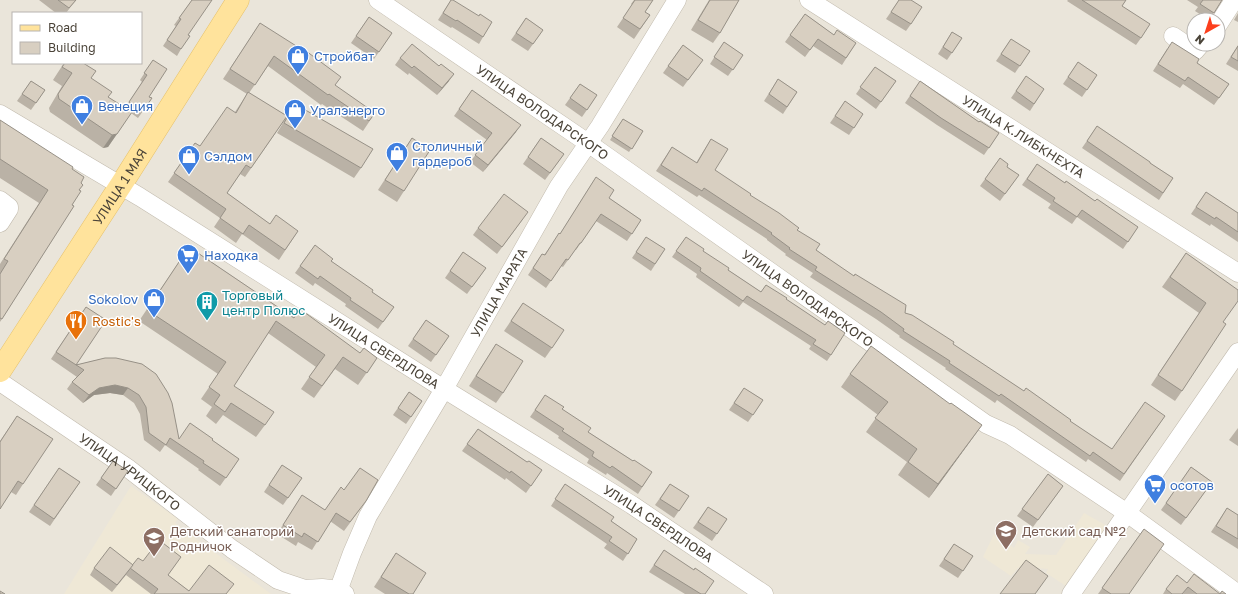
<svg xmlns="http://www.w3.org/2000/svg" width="1238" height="594" viewBox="0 0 1238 594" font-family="'Golos Text',sans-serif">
  <rect width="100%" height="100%" fill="#f6f3ec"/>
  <path fill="#eae5da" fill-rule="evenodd" d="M0,0H1238V594H0ZM13,13H141V63H13ZM1194,20H1218V44H1194Z"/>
  <g fill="#efe8d6">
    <polygon points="131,486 178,519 175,523 271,594 64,594"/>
    <polygon points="1084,513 1109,527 1069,588 1046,573 1048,569 1024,567 1018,568 1011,576 983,557 994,534 1014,548 1018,540 1030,547 1025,554 1056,555"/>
  </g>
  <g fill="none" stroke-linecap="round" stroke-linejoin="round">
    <g stroke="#c2bbae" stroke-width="19">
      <g id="minor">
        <path id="s1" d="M378,0L588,143L986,424L1010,435L1127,513L1238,594"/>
        <path id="s2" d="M809,0L1238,273"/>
        <polyline points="1218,25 1234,0"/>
        <polyline points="1173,36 1195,51 1201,44"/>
        <path id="s3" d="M0,114L140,197L444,389L632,505L764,594"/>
        <polyline points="0,200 9,207 9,209 0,223"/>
        <path id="s4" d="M0,382L129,469L232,549L278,580L305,589L322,588L339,590L345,594"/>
        <path id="s5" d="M337,594L352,553L368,516L444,389L559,186L600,126L677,0"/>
        <polyline points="1071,594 1238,352"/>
      </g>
    </g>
    <g stroke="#e6c16a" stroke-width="23">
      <g id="major">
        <path id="s6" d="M0,371L126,177L238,0"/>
      </g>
    </g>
    <use href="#minor" stroke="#fff" stroke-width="18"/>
    <use href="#major" stroke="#ffe39c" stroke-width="22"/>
  </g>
  <g fill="#bab2a6">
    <polygon points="39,0 76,0 66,13 56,13"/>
    <polygon points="192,0 188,35 181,49 177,56 163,46 176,26 174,25"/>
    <polygon points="451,0 483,37 479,44 452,27 451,28 438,20"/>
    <polygon points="634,0 653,0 645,12 650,15 634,39 617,27 632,5 631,4"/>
    <polygon points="709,0 739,0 720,33 713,43 691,30"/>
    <polygon points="899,0 911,0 911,24 906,31 886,19"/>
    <polygon points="1068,0 1126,0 1122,6 1141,38 1136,45 1067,1"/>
    <polygon points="1187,0 1222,0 1209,20 1195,11 1198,7"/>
    <polygon points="1238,13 1238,22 1234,20"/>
    <polygon points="805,14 834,35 856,43 842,65 813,46 805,57 785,42"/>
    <polygon points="369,17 392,33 374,59 351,43"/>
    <polygon points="526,18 543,30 528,51 511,40"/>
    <polygon points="260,23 335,86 375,113 363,131 322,104 321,105 268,66 249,93 287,116 295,104 361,168 354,178 277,133 286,118 245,177 240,174 227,193 270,224 298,231 279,260 242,234 236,243 214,227 220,218 168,182 195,143 200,146 235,112 247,94 223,79"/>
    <polygon points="952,32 962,38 947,60 938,54"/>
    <polygon points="1011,39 1030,51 1015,73 996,61"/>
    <polygon points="724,42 743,55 728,76 710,64"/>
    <polygon points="683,45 703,60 683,87 663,73"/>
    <polygon points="1238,45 1238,71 1226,64"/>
    <polygon points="1167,49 1197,63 1229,84 1214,105 1183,84 1180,88 1153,71"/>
    <polygon points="400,58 449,81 437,95 409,73 408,75 395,65"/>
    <polygon points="153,60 149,97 152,98 138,118 131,113 108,147 103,148 50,112 49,108 62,86 53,80 64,63 83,63 91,78 108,97 125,108 142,82 140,80"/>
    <polygon points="1078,62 1097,75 1082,97 1063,84"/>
    <polygon points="875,67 896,81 876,109 856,94"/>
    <polygon points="1026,76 1044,89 1030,111 1011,98"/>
    <polygon points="778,79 797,92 783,114 764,101"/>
    <polygon points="31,81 45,90 31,110 17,101"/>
    <polygon points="920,81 979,122 999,133 984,155 937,125 905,103"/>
    <polygon points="580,84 597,95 582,117 565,105"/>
    <polygon points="472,90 516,132 483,172 470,162 487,140 454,116"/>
    <polygon points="845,101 863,114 849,135 830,123"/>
    <polygon points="623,119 643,131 629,152 610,140"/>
    <polygon points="0,120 72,169 81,183 79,190 72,205 74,206 0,322 0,264 39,203 0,178"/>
    <polygon points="1097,126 1150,163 1173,178 1159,200 1082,148"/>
    <polygon points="412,138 404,191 397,202 378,190"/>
    <polygon points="541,138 564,154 545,180 523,164"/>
    <polygon points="711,139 715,170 797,230 816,250 905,313 1112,449 1165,416 1120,481 1088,459 1086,462 997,400 995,403 945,369 946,368 899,337 900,336 876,319 810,277 813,273 785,255 786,254 767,240 767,239 699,195 697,197 656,171 672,147 696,163"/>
    <polygon points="1000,158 1007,167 1019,175 1000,201 980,186"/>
    <polygon points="1037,164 1065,183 1138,227 1123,249 1077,217 1072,224 1048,208 1051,204 1022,185"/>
    <polygon points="596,177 609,198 641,220 627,241 596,221 576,250 575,250 563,267 561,266 546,288 528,275 542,254 544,255 560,234"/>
    <polygon points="1206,192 1238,213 1238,242 1211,224 1210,226 1191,214"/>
    <polygon points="523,219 497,254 473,235 478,228"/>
    <polygon points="646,237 665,249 651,271 632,258"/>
    <polygon points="686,237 703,251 728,270 761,292 766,285 786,299 831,355 827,361 809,349 811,346 743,302 739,307 696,277 697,274 672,257"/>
    <polygon points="315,245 331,261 372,292 394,307 378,329 345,306 346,304 315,283 313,286 295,273"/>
    <polygon points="189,247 294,318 360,353 377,358 358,385 335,369 314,398 301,389 316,367 268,333 234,386 265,425 256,437 223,415 216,424 206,416 212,407 201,399 218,374 139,321"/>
    <polygon points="463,252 486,268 467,294 445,278"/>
    <polygon points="1186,253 1223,322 1182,391 1175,401 1151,385 1199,313 1162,287"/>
    <polygon points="523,303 552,348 545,358 504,331"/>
    <polygon points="81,314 76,365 105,358 179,439 212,440 239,459 220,486 198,470 199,469 165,445 160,452 144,440 140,414 134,403 123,395 110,393 94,395 83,403 67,389 72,382 77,377 51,359"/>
    <polygon points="426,320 449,336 431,362 408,346"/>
    <polygon points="496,344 503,393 496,403 469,386"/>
    <polygon points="850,374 950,404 982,425 929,498 898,475 907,462 866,432 878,415 841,387"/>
    <polygon points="744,388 763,400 748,422 729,410"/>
    <polygon points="409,392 422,401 406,424 393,415"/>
    <polygon points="545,395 562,409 588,432 633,461 652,472 638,494 607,473 606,475 587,463 589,459 558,438 559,436 530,417"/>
    <polygon points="17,416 23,484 16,495 11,492 0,509 0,441"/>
    <polygon points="1238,428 1238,446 1229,440"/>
    <polygon points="478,429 527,462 542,470 526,493 506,478 505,480 462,451"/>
    <polygon points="113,461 128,471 111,496 96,485"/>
    <polygon points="282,465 302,478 283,505 264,492"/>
    <polygon points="1191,467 1212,482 1181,525 1161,510"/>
    <polygon points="59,468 80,482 50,526 29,512"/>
    <polygon points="1048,474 1063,486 1033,527 1017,516"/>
    <polygon points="565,484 611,521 637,539 623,561 604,548 607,544 551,506"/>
    <polygon points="670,484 689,496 674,518 655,505"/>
    <polygon points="344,490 366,501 344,531 330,521 312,550 298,542 296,546 277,534 302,495 325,510"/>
    <polygon points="708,507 727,519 712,541 693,528"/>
    <polygon points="1227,508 1238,515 1238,549 1211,532"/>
    <polygon points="1144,529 1129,594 1098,594"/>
    <polygon points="954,544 973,556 958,578 939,566"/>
    <polygon points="664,550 705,594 685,594 649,572"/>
    <polygon points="396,553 413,594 385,594 374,587"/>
    <polygon points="143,561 176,564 168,575 189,591 227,594 151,594 126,575 112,592 90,575 94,568 133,565"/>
    <polygon points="1187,583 1220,594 1226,594 1163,594 1166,589"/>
  </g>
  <g fill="#979187">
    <polygon points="454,74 449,81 437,95 442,88"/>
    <polygon points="521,125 516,132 483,172 488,165"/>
    <polygon points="117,134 108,147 103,148 112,135"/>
    <polygon points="115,385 128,388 123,395 110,393 94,395 83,403 89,395 99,388"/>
    <polygon points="982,425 972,439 929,498 938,484"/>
  </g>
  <g fill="#d8cfc1" stroke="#979187">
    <polygon points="58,0 76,0 69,8"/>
    <polygon points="192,0 212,0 188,35 190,36 181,49 167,40 181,19 179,18"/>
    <polygon points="451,0 453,0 479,16 480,14 492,22 483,37 457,20 456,21 443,13"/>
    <polygon points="635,0 653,0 645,12 650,15 640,29 623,18"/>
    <polygon points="710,0 739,0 720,33 698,20"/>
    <polygon points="899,0 911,0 922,7 911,24 891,12"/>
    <polygon points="1082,0 1126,0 1122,6 1150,24 1141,38"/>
    <polygon points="1203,0 1222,0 1214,13 1200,4"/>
    <polygon points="805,14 834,35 837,30 856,43 846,58 818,39 810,50 790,35"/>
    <polygon points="369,17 392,33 379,52 356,36"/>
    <polygon points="526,18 543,30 533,44 516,33"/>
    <polygon points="260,23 301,49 302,48 341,77 335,85 375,113 369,121 329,94 328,95 274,56 255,85 230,69"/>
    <polygon points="952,32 962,38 952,53 943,47"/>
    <polygon points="1011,39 1030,51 1020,66 1001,54"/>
    <polygon points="724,42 743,55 733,70 714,57"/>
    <polygon points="1172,42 1199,59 1197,63 1229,84 1219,98 1188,77 1185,81 1158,64"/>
    <polygon points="412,44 439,66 441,64 454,74 442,88 414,66 412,68 400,58"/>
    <polygon points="683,45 703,60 688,80 668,66"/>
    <polygon points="1238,46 1238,61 1231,57"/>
    <polygon points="153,60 167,69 149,97 152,98 143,111 129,102 147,75 144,73"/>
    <polygon points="1078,62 1097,75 1087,90 1068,77"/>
    <polygon points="65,63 83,63 96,71 91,78 112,92 108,97 132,112 117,134 112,135 59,99 58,94 72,73 62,67"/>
    <polygon points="875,67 896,81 881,102 860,87"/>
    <polygon points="1026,76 1044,89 1034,104 1016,91"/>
    <polygon points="778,79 797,92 787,107 769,94"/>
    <polygon points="31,81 45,90 36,103 22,94"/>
    <polygon points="920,81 979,122 980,121 999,133 989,148 941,118 910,96"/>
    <polygon points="580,84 597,95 587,110 570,98"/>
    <polygon points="472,90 521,125 488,165 475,155 492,133 459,109"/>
    <polygon points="248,92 287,116 251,168 246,165 227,193 270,224 276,215 298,231 285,250 249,225 243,234 220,218 226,209 174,173 195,143 200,146 227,107 236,113"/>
    <polygon points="845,101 863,114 854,128 835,116"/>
    <polygon points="295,104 373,149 361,168 284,123"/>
    <polygon points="623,119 643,131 632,149 612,136"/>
    <polygon points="0,120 73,167 72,169 84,177 81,183 83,185 79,190 81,191 72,205 74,206 2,319 0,318 0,274 8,261 4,259 48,190 0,159"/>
    <polygon points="1097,126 1150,162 1150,163 1173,178 1163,193 1087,141"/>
    <polygon points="412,138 430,150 404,191 385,180"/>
    <polygon points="541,138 564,154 550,173 528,157"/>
    <polygon points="711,139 728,149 715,170 751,194 750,195 779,213 799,228 797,230 820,244 816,250 854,276 855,274 906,305 905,313 912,315 954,342 953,344 1024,391 1026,388 1071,420 1070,421 1112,449 1145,402 1165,416 1124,474 1093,452 1090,456 1001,394 999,396 949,363 950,361 903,331 904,329 881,312 815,270 817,267 789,249 790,248 771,234 772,233 704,188 702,191 661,165 672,147 697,163"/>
    <polygon points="1000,158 1008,164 1007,167 1019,175 1005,194 985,179"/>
    <polygon points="1037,164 1065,183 1066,181 1095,201 1097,199 1138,227 1128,242 1082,210 1077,217 1053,201 1055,198 1027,179"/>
    <polygon points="596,177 614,190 609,198 641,220 632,234 601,214 581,243 580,243 568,260 566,259 551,281 533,268 542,254 545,255 559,233 560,234"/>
    <polygon points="1206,192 1238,213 1238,232 1216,217 1215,219 1196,207"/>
    <polygon points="504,194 528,212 502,247 478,228"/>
    <polygon points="646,237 665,249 655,264 636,252"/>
    <polygon points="686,237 704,249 703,251 729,268 728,270 761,292 766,285 787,298 786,299 825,325 828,321 845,333 831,355 813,344 816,340 747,296 743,301 700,271 701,268 676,251"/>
    <polygon points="315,245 333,259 331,261 373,290 372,292 394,307 383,322 350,300 351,298 320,276 318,279 300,266"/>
    <polygon points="189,247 294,318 300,309 360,353 364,348 377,358 367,373 343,357 322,386 309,377 325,355 276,321 234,386 274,412 265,425 231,403 225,412 214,404 220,395 209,387 226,362 147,310"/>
    <polygon points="463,252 486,268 472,287 450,271"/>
    <polygon points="1186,253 1238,290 1238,301 1223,322 1226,324 1182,391 1158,375 1206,303 1170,277"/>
    <polygon points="523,303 564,330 552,348 511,321"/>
    <polygon points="86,307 106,320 76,365 105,358 116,358 142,364 156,374 168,393 172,403 179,439 190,423 213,439 212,440 239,459 226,478 203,463 204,461 170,438 166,445 149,433 146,407 139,395 128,388 115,385 99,388 89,395 72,382 84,370 56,352"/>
    <polygon points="426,320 449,336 436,355 413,339"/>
    <polygon points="496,344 523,361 503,393 476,376"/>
    <polygon points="871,346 950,404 951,403 982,425 938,484 908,462 917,449 875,418 888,402 850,374"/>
    <polygon points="744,388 763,400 753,415 734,403"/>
    <polygon points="409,392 422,401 411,417 398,408"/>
    <polygon points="545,395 564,407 562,409 591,428 588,432 633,461 634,460 652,472 642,487 612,466 610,468 592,456 594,452 562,431 564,429 535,410"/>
    <polygon points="17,416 53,439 23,484 18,481 0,509 0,442"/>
    <polygon points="478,429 527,462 529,461 542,470 531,486 511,471 510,473 467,444"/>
    <polygon points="113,461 128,471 116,489 101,478"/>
    <polygon points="282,465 302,478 288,498 269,485"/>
    <polygon points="1191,467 1212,482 1186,518 1166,503"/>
    <polygon points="59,468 80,482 54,519 34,505"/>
    <polygon points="360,468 378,480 366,501 350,522 336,513 318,542 304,533 302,537 283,525 302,495 325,510 341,487 344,490"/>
    <polygon points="1048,474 1063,486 1038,520 1022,509"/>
    <polygon points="565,484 614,517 611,521 637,539 628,554 609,541 612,537 555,499"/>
    <polygon points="670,484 689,496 679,511 660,499"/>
    <polygon points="708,507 727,519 717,534 698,522"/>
    <polygon points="1227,508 1238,515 1238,539 1216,526"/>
    <polygon points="1144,529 1164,544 1129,594 1111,594 1102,588"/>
    <polygon points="159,540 181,557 168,575 189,591 209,565 234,584 226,594 154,594 158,589 130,568 138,558 143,561"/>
    <polygon points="954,544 973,556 963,571 944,559"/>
    <polygon points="110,547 133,565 117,585 94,568"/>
    <polygon points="664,550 694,570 695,568 714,581 705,594 701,594 654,565"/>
    <polygon points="396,553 426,573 413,594 409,594 381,577"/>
    <polygon points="1026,560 1048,576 1035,594 1000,594"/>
    <polygon points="1194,574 1220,594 1222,591 1226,594 1197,594 1188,587 1182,594 1172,594 1166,589 1177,575 1187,583"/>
    <polygon points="0,591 5,594 0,594"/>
  </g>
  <defs>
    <g id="shop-pin" transform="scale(1.15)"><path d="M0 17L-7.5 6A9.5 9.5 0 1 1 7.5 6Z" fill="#3f7fe0" stroke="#fff"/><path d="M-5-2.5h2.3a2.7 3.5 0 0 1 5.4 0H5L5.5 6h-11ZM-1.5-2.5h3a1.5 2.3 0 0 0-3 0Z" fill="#fff"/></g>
    <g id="supermarket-pin" transform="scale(1.15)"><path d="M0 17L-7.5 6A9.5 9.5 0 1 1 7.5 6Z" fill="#3f7fe0" stroke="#fff"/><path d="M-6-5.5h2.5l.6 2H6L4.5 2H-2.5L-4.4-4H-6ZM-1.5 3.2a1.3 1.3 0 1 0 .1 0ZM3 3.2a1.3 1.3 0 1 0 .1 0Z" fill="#fff"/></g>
    <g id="building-pin" transform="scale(1.15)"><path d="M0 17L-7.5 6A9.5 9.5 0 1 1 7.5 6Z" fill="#0f9aa8" stroke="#fff"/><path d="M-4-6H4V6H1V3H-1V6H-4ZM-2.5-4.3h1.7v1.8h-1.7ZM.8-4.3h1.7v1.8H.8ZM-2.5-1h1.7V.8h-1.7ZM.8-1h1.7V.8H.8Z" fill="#fff"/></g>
    <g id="restaurant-pin" transform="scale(1.15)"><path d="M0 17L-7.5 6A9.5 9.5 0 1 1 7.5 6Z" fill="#e8710a" stroke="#fff"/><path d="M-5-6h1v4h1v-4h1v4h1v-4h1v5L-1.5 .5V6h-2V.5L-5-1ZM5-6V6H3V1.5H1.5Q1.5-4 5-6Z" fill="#fff"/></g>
    <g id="school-pin" transform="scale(1.15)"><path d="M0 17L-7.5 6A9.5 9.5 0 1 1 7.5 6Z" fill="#8d6e63" stroke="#fff"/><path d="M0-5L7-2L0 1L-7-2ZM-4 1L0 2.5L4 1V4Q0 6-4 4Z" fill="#fff"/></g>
  </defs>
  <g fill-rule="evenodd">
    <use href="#shop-pin" x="298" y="56"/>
    <use href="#shop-pin" x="82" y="106"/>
    <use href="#shop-pin" x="295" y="110"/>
    <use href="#shop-pin" x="397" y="153"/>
    <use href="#shop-pin" x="189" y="156"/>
    <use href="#supermarket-pin" x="188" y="255"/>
    <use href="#shop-pin" x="154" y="299"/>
    <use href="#building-pin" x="207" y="302"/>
    <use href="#restaurant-pin" x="76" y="321"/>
    <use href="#supermarket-pin" x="1155" y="485"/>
    <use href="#school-pin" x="1006" y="531"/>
    <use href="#school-pin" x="154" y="538"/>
  </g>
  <g text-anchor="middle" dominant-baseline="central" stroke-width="3" stroke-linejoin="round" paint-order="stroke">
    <g font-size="13" fill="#366cbe" stroke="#fff" text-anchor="start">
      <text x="314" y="56">Стройбат</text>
      <text x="98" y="106">Венеция</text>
      <text x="310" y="110">Уралэнерго</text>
      <text x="412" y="146">Столичный<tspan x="412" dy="15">гардероб</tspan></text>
      <text x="204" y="156">Сэлдом</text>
      <text x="204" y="255">Находка</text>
      <text x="138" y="299" text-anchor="end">Sokolov</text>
      <text x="1170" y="485">осотов</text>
    </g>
    <g font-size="13" fill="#4b4439" stroke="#fff">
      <text stroke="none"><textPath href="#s1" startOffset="199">УЛИЦА ВОЛОДАРСКОГО</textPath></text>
      <text stroke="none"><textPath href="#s2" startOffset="254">УЛИЦА К.ЛИБКНЕХТА</textPath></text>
      <text stroke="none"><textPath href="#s6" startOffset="220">УЛИЦА 1 МАЯ</textPath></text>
      <text stroke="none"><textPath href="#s5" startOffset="343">УЛИЦА МАРАТА</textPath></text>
      <text stroke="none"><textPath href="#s1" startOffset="523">УЛИЦА ВОЛОДАРСКОГО</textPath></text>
      <text stroke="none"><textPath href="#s3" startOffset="451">УЛИЦА СВЕРДЛОВА</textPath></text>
      <text stroke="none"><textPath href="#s4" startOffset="158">УЛИЦА УРИЦКОГО</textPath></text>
      <text stroke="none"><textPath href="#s3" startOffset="775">УЛИЦА СВЕРДЛОВА</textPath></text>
    </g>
    <g font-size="13" fill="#0d838f" stroke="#fff" text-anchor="start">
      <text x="222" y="295">Торговый<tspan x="222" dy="15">центр Полюс</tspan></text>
    </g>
    <g font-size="13" fill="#c56008" stroke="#fff" text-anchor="start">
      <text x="92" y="321">Rostic's</text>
    </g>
    <g font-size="13" fill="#785e54" stroke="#fff" text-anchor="start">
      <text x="170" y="531">Детский санаторий<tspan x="170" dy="15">Родничок</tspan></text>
      <text x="1022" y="531">Детский сад №2</text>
    </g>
  </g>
  <rect x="12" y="12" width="130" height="52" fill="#ffffff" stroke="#b7b4b0"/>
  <rect x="20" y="25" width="20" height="6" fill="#ffe39c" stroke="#b7b4b0"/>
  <text x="48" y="32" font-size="12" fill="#4b4439">Road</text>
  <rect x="20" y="42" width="20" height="12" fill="#d8cfc1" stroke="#b7b4b0"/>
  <text x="48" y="52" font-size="12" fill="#4b4439">Building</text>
  <g transform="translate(1206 32) rotate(219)"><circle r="19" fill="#ffffff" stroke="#b7b4b0"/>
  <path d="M0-3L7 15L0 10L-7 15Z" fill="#fc3f1d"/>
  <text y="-6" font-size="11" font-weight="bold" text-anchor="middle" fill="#4b4439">N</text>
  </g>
</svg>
